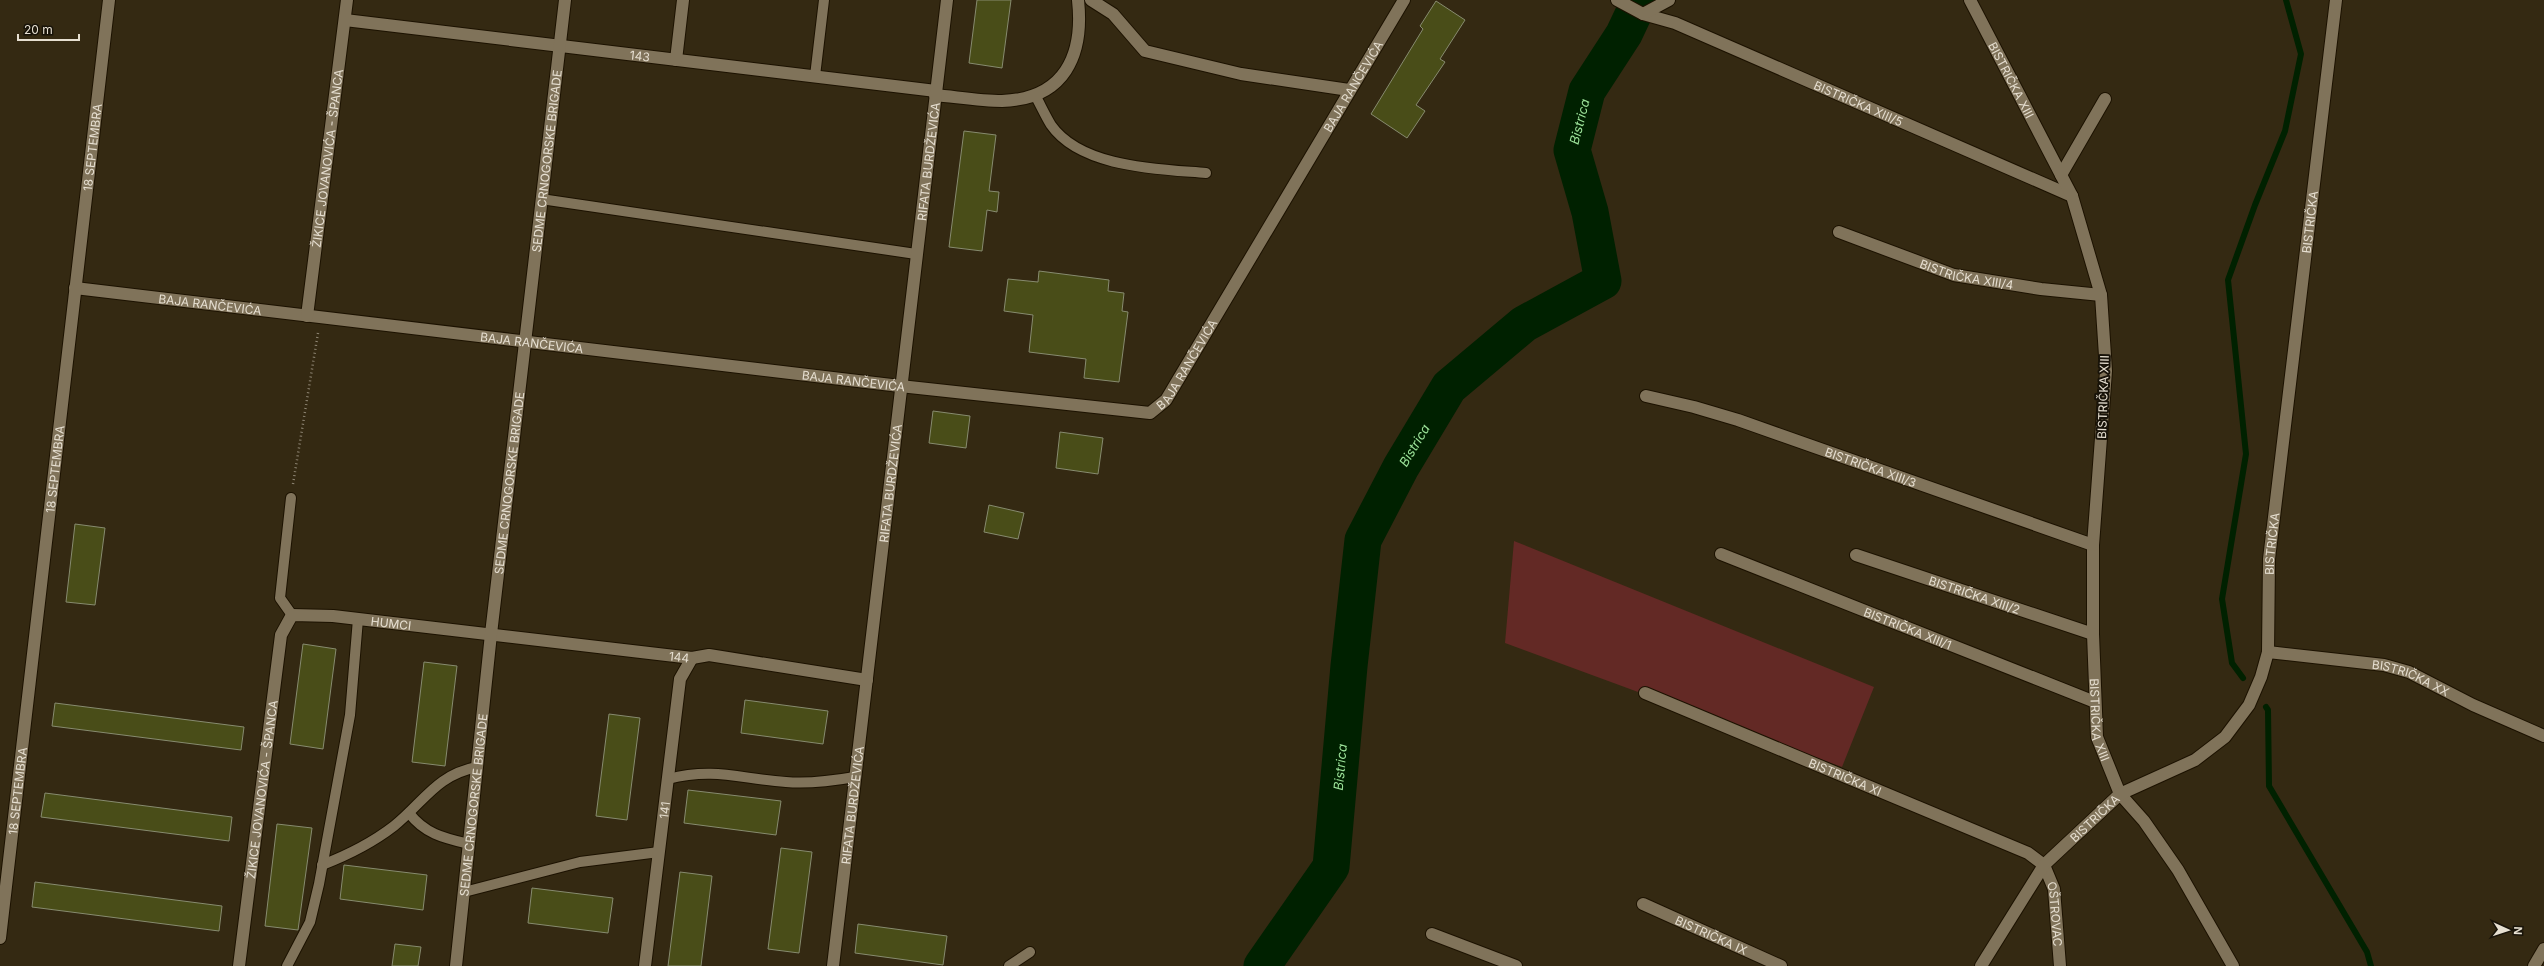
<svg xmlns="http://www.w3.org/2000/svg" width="2544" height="966" viewBox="0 0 2544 966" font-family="Inter,sans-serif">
  <rect width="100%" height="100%" fill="#342912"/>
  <polygon fill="#632925" points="1514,541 1874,687 1842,767 1505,643"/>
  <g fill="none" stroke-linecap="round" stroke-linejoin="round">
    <g stroke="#002100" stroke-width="6">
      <polyline points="2243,678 2232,663 2222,599 2246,454 2228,280 2255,205 2285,131 2301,54 2286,0"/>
      <polyline points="2266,707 2268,710 2269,786 2367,952 2371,966"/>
    </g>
    <path stroke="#002100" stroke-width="37" id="s1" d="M1262,966L1331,867L1349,666L1363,540L1401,467L1449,387L1524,324L1603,281L1590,212L1572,150L1587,91L1624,34L1640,0"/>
  </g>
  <g fill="#494d18" stroke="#878b6f">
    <polygon points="977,0 1011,0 1002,68 969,63"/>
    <polygon points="1436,1 1465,20 1440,59 1445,62 1416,105 1425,111 1407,138 1371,114 1423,29 1420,26"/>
    <polygon points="964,131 996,135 989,191 999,192 997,212 987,210 982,251 949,247"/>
    <polygon points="1039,271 1109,280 1108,291 1124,293 1122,311 1128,312 1119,382 1084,378 1086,359 1029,352 1033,315 1004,311 1008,279 1038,282"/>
    <polygon points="933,411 970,416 966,448 929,443"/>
    <polygon points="1060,432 1103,438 1098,474 1056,468"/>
    <polygon points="989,505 1024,513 1018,539 984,532"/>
    <polygon points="75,524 105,528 95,605 66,602"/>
    <polygon points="303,644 336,649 323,749 290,744"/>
    <polygon points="424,662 457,666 445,766 412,762"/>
    <polygon points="745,700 828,711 823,744 741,733"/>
    <polygon points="55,703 244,727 241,750 52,726"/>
    <polygon points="609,714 640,718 627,820 596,816"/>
    <polygon points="688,790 781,801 776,835 684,823"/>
    <polygon points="45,793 232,817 229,841 41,817"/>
    <polygon points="277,824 312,828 298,930 265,926"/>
    <polygon points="781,848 812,852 799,953 768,949"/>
    <polygon points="344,865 427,875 423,910 340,899"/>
    <polygon points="680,872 712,876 701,966 668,966"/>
    <polygon points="35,882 222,906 219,931 32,907"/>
    <polygon points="532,888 613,898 608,933 528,923"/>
    <polygon points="858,924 947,936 943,965 855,953"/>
    <polygon points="395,944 421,947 418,966 392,966"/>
  </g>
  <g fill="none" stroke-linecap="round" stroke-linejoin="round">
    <g stroke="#1c1200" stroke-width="12">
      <g id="lane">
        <polyline points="815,76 824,0"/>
        <path d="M1035,95C1040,104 1045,115 1051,125C1081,168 1159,169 1206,173"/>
        <polyline points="541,199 916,254"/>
        <polyline points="291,498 280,598 292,615"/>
        <path d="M668,779C715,767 740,779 786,782C809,784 832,781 855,777"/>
        <path d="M409,813C425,834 444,838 469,844"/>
        <path d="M322,865C348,855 372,843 394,826C424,802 436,775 477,767"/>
        <polyline points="464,892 580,862 659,852"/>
        <polyline points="287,966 310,922 319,884 350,715 358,619"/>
        <polyline points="1009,966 1030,952"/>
      </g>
    </g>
    <g stroke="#1c1200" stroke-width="14">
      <g id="street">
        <polyline points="1091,0 1113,14 1145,51 1241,74 1349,90"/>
        <path id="s2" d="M1617,0L1643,14L1675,23L2072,196"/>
        <path id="s3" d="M1970,0L2072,196L2101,295L2106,371L2093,545V634L2097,737L2120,794L2144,821L2178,870L2233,966"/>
        <polyline points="1643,14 1669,0"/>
        <path id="s4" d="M345,20L936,91"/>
        <polyline points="676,60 683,0"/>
        <path d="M935,95C957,97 980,101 1002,101C1065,99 1084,55 1078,0"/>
        <polyline points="2061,175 2105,99"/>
        <path id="s5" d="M1839,232L1954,275L2041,289L2101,295"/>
        <path id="s6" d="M75,288L900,386L1150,413L1166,400L1404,0"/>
        <path id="s7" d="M307,316L347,0"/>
        <path id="s8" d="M1646,396L1694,407L1738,420L2093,545"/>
        <path id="s9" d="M1721,554L2095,702"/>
        <path id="s10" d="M1856,555L2093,634"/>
        <path id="s11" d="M2268,652L2384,665L2409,672L2473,705L2544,736"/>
        <path id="s12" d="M1645,693L2028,853L2044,865"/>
        <path id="s13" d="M2044,865L2054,889L2060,966"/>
        <path id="s14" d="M1643,904L1781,966"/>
        <polyline points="1432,934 1516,966"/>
        <path id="s15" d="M0,938L109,0"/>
        <path id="s16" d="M239,966L281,635L292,615L333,616L692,658L709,655L867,680"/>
        <path id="s17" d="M456,966L491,634L565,0"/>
        <path id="s18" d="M645,966L680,679L692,658"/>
        <path id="s19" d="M833,966L947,0"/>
        <path id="s20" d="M1981,966L2044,865L2120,794L2195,760L2225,737L2249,705L2261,677L2268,652L2269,559L2336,0"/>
        <polyline points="2534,966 2544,949"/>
      </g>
    </g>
    <polyline stroke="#8e8573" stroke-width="2.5" stroke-dasharray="1 3" stroke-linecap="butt" points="293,484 318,333"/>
    <use href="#lane" stroke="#80735a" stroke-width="10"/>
    <use href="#street" stroke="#80735a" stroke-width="12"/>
  </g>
  <g text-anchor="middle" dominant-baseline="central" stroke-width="4" stroke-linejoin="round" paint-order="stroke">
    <g font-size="12" fill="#e6dfd1" stroke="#181309">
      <text stroke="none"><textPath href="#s4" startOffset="297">143</textPath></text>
      <text stroke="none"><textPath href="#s3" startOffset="90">BISTRIČKA XIII</textPath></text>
      <text stroke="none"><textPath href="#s6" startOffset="1468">BAJA RANČEVIĆA</textPath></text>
      <text stroke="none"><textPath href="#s2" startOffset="263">BISTRIČKA XIII/5</textPath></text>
      <text stroke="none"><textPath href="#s15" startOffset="796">18 SEPTEMBRA</textPath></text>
      <text stroke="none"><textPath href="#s7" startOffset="159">ŽIKICE JOVANOVIĆA - ŠPANCA</textPath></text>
      <text stroke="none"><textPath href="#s17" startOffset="810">SEDME CRNOGORSKE BRIGADE</textPath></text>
      <text stroke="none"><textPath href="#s19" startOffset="810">RIFATA BURDŽEVIĆA</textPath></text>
      <text stroke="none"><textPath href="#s20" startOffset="872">BISTRIČKA</textPath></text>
      <text stroke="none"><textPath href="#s5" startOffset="135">BISTRIČKA XIII/4</textPath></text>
      <text stroke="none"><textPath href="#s6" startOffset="136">BAJA RANČEVIĆA</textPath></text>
      <text stroke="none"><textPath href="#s6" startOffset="460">BAJA RANČEVIĆA</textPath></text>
      <text stroke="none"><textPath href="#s6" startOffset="1144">BAJA RANČEVIĆA</textPath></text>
      <text stroke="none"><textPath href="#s6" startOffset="784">BAJA RANČEVIĆA</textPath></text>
      <text transform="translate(2103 397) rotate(-88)">BISTRIČKA XIII</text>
      <text stroke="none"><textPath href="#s8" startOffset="236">BISTRIČKA XIII/3</textPath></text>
      <text stroke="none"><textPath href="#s15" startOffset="472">18 SEPTEMBRA</textPath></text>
      <text stroke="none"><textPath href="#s17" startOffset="486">SEDME CRNOGORSKE BRIGADE</textPath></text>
      <text stroke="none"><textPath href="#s19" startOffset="486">RIFATA BURDŽEVIĆA</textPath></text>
      <text stroke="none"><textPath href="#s20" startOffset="548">BISTRIČKA</textPath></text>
      <text stroke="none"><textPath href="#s10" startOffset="125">BISTRIČKA XIII/2</textPath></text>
      <text stroke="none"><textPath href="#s16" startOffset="456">HUMCI</textPath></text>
      <text stroke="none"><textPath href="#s9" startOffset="201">BISTRIČKA XIII/1</textPath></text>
      <text stroke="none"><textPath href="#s16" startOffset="746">144</textPath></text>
      <text stroke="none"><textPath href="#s11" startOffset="146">BISTRIČKA XX</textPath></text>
      <text stroke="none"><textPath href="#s3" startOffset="750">BISTRIČKA XIII</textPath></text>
      <text stroke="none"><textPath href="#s12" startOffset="217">BISTRIČKA XI</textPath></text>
      <text stroke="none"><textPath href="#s16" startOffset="178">ŽIKICE JOVANOVIĆA - ŠPANCA</textPath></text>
      <text stroke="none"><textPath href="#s15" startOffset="148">18 SEPTEMBRA</textPath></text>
      <text stroke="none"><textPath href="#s17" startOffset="162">SEDME CRNOGORSKE BRIGADE</textPath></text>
      <text stroke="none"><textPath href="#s19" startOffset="162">RIFATA BURDŽEVIĆA</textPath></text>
      <text stroke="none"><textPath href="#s18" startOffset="157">141</textPath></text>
      <text stroke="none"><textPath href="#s20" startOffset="188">BISTRIČKA</textPath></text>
      <text stroke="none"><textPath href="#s13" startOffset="51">OŠTROVAC</textPath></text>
      <text stroke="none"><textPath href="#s14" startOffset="75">BISTRIČKA IX</textPath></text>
    </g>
    <g font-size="13" font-style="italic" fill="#9ce399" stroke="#181309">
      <text stroke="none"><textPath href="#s1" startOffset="977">Bistrica</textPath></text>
      <text stroke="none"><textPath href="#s1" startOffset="557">Bistrica</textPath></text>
      <text stroke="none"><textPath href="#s1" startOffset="221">Bistrica</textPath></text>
    </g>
  </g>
  <g transform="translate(2508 930) rotate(93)" stroke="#181309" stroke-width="3" paint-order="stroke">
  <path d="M0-3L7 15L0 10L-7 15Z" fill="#e6dfd1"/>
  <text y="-6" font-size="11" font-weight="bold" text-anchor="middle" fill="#e6dfd1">N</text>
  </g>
  <path d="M18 34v6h61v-6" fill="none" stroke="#e6dfd1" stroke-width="2"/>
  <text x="24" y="34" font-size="12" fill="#e6dfd1" stroke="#181309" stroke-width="3" paint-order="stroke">20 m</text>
</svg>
